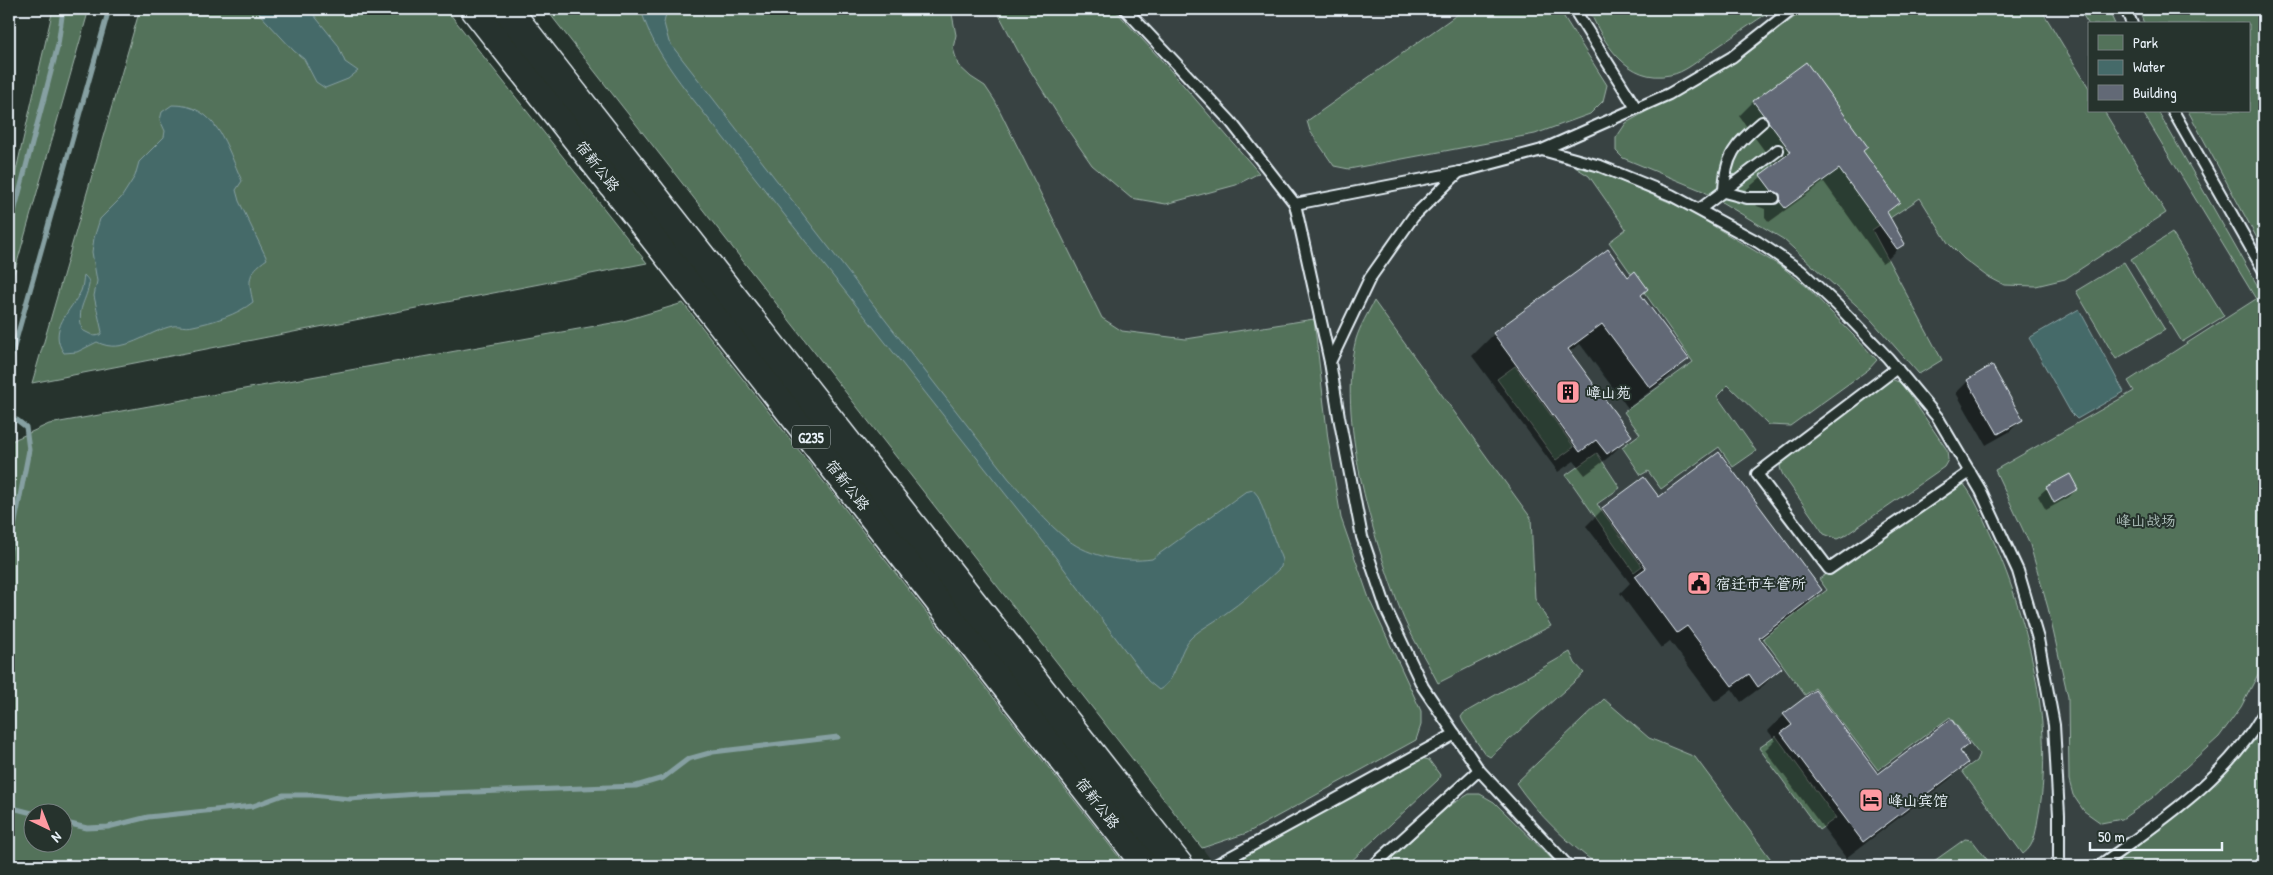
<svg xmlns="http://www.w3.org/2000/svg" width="2273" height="875" viewBox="0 0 2273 875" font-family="'Patrick Hand','LXGW WenKai TC',sans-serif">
  <rect width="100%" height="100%" fill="#26332d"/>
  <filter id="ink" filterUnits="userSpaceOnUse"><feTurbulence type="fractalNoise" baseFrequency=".02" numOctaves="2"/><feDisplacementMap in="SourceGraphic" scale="10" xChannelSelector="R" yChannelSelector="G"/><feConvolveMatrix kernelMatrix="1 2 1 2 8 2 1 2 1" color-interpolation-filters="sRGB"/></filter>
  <g filter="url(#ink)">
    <path fill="#384343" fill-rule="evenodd" d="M546,9H2264V866H1216ZM2089,24H2249V111H2089Z"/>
    <g fill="#53725a" stroke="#9eb2a9" fill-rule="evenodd">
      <polygon points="53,9 89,9 9,291 9,201"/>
      <polygon points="140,9 446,9 647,263 32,383"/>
      <polygon points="546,9 951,9 956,35 953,48 958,65 971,77 985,86 995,101 1102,318 1122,331 1186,339 1314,319 1328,439 1341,518 1370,601 1421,711 1421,725 1416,740 1247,833 1202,848"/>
      <polygon points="996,9 1114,9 1165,64 1259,173 1236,185 1166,204 1131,198 1092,165 1063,123 1018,51"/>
      <polygon points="1465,9 1559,9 1607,85 1603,101 1590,114 1535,134 1349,169 1334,166 1310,131 1307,121"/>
      <path d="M1589,9H1774C1752,23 1731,38 1710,52C1699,60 1684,73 1670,75C1628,84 1603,43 1589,9Z"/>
      <polygon points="1805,9 2041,9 2089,88 2089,111 2104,111 2166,213 2065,279 2036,286 2004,285 1985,275 1964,259 1948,243 1920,198 1872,230 1942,360 1919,374 1866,314 1783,239 1703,191 1623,158 1616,151 1616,138 1626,123 1744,56"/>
      <polygon points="2079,9 2108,9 2115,24 2089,25"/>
      <polygon points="2139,9 2264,9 2264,251 2188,111 2249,111 2249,24 2144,24"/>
      <polygon points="2142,111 2158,111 2264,297 2264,663 2241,707 2219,737 2152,798 2122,819 2101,823 2084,811 2073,795 2069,780 2068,697 2048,608 2030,545 1995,470 2134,391 2128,381 2256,299"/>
      <polygon points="1575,167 1597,171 1685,209 1782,267 1806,286 1877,360 1869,369 1790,426 1769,425 1728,385 1717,396 1756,451 1733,467 1719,447 1661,489 1648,471 1641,475 1622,447 1640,434 1624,412 1693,362 1609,242 1626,229 1589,176"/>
      <polygon points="2172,233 2224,316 2182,342 2131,259"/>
      <polygon points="2124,262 2165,330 2116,359 2076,291"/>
      <path d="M1374,301L1531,518L1535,599L1551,626L1438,683C1426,659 1409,634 1400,609C1372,535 1336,416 1356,339C1360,326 1368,313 1374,301Z"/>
      <path d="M683,303L1126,866H9V442L49,424L623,321ZM32,812H62V842H32Z"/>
      <polygon points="1515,366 1574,447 1556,460 1497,379"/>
      <path d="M1891,379L1899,382L1905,388L1947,450L1948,460L1944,467L1846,535L1837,539L1824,534L1783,475C1779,467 1779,465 1784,458Z"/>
      <polygon points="1597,453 1620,488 1597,504 1642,566 1634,572 1566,475"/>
      <path d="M1963,483C1975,498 1982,516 1990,533C2027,614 2055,725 2039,813C2036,828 2036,845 2023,854L1962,771L1976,761L1979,754L1950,717L1878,770L1815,688L1805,695L1763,638L1827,590L1819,579Z"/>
      <polygon points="1570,652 1575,663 1584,673 1490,757 1485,754 1463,722 1461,717 1464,713"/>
      <path d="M1604,699L1649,738L1695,757L1776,866H1599C1568,843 1538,815 1516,783Z"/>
      <polygon points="2264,730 2264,866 2111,866 2187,808 2237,760"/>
      <polygon points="1776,736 1836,818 1819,830 1759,748"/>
      <polygon points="1422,758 1429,760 1440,775 1438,780 1346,866 1235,866 1240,859"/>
      <polygon points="1469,794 1480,794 1494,802 1559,866 1383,866 1449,806"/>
      <polygon points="1965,839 1972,840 1992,866 1927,866"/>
    </g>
    <g fill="#456a69" stroke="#86a0a2">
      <polygon points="255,9 309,9 338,45 345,62 358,71 348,79 325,88 316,82 304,59 294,51"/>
      <path d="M641,9H667L664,23L669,42L1009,479C1028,499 1046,523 1068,540C1090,557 1125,563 1152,559L1245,492L1253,490L1258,496L1282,560L1281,567C1263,585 1243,601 1222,616C1213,623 1202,628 1193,636C1176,651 1180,678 1159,690L1148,681L1053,554L692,98C671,71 650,42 641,9Z"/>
      <path d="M172,105C217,104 226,146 242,181L236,190L239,201L267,259C247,273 248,280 253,302C237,315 213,322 193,326C186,328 179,325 173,326C147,331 124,356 97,342L77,352L64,353C47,329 71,311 81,291C83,286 83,280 84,275C87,278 90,281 89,285C85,304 77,307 82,330L94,336L100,335L102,332L94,296L97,281L92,252L94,238L100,219L121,198L135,176L139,162L164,137L165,131L160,120L162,112Z"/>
      <polygon points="2079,309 2124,392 2077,419 2071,413 2029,338"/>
    </g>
    <g fill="#0007">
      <polygon points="1754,101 1862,152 1898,202 1887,214 1903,244 1888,259 1882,263 1824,182 1769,222 1765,217 1765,209 1757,206 1746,190 1775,165 1739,116"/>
      <polygon points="1607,250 1687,359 1665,380 1628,408 1580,344 1569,352 1630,436 1609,457 1585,475 1574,461 1558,472 1472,356 1494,334"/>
      <polygon points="1968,381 2022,419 2009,432 1986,445 1956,393"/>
      <polygon points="2069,476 2077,489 2069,497 2046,510 2038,496 2047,488"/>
      <polygon points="1644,479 1658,498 1821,590 1804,607 1759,640 1780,668 1764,685 1741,702 1732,689 1715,702 1670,641 1661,648 1620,593 1630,583 1586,526 1603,509"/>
      <polygon points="1784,715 1878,776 1968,744 1959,753 1967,763 1950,779 1846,858 1765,750 1775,740 1768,731"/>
    </g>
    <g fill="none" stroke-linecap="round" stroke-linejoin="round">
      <g stroke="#86a0a2" stroke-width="5">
        <polyline points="9,231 58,45 63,9"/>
        <polyline points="9,365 109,9"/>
        <polyline points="9,422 17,420 26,427 29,450 9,553"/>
        <polyline points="9,807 32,813"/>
        <polyline points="62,822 87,828 108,827 148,817 253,806 283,795 312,795 350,799 418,794 636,786 663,778 688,759 713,752 838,737"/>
      </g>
    </g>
    <g fill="#626976" stroke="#e8f1f8">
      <polygon points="1806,62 1868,147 1863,151 1900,202 1887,212 1905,244 1897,249 1839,169 1785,208 1780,202 1780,194 1772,191 1760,175 1791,152 1753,101"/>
      <polygon points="1608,249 1628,277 1635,271 1648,289 1641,295 1689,359 1650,388 1602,324 1568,349 1632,436 1607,454 1596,440 1580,452 1493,333"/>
      <polygon points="1992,365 2023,420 1998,434 1967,380"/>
      <polygon points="1719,452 1822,590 1759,638 1782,668 1758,687 1749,674 1732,686 1687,626 1677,633 1635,576 1646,568 1602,508 1644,477 1659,497"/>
      <polygon points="2070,474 2078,489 2054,503 2046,487"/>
      <polygon points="1815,690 1878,774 1951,719 1969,744 1960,751 1968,763 1863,842 1781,733 1792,725 1783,714"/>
    </g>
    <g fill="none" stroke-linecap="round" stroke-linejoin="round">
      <g stroke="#e8f1f8" stroke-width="14">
        <g id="lane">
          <polyline points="1125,9 1231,122 1295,204 1330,362 1339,417 1362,537 1387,611 1423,687 1479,770 1568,866"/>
          <polyline points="1574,9 1636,108"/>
          <polyline points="2126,9 2132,24"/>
          <polyline points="2173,111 2264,271"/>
          <path d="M1762,122C1735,145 1725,155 1724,192L1747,198H1774"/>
          <polyline points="1542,150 1600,166 1671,195 1758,242 1801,271 1837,305 1888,358 1938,418 1981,491 2000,532 2018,571 2038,639 2054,725 2059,815 2059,866"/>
          <polyline points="1295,204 1460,172 1542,150 1669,94 1732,57 1793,9"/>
          <polyline points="1700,209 1778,150"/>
          <polyline points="1330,362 1370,278 1413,217 1459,172"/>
          <polyline points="1897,368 1757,474 1829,569 1970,472"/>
          <polyline points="1214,866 1455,734"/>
          <polyline points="1373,866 1479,770"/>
          <path d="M2099,866C2159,822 2226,779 2264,713"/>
        </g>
      </g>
      <g stroke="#e8f1f8" stroke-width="31">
        <g id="highway">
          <polyline points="475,9 1147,866"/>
          <polyline points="507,9 1179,866"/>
        </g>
      </g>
      <use href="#lane" stroke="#26332d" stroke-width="10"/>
      <use href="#highway" stroke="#26332d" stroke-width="28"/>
    </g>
  </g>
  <defs>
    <g id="building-square" transform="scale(1.25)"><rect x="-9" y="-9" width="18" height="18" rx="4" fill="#ff9aa2" stroke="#26332d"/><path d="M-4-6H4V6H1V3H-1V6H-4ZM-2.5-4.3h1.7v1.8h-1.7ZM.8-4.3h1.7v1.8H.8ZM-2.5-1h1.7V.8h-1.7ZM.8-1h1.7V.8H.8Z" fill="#111"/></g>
    <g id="civic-square" transform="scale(1.25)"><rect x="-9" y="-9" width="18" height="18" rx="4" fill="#ff9aa2" stroke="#26332d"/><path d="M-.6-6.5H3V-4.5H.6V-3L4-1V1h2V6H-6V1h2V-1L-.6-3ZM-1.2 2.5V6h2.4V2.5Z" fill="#111"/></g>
    <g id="hotel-square" transform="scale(1.25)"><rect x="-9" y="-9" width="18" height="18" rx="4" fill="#ff9aa2" stroke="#26332d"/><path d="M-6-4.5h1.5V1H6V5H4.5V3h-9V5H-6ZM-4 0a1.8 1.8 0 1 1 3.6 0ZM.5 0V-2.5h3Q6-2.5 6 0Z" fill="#111"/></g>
  </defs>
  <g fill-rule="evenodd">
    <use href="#building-square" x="1568" y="392"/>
    <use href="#civic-square" x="1699" y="583"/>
    <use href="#hotel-square" x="1871" y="800"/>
  </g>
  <g text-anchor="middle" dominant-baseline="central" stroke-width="4" stroke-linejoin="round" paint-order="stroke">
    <rect fill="#26332d" stroke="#aeb8bb" stroke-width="1" x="792" y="425.5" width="38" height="23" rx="4"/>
    <g font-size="14" font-weight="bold" fill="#e8f1f8">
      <text x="811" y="437">G235</text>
    </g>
    <g font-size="15" fill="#e8f1f8" stroke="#26332d">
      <text transform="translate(598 166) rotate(52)">宿新公路</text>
      <text transform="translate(848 485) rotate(52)">宿新公路</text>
      <text transform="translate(1098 803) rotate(52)">宿新公路</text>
    </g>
    <g font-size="15" fill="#e8f1f8" stroke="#26332d" text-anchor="start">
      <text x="1586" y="392">嶂山苑</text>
      <text x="1716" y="583">宿迁市车管所</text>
      <text x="1888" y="800">峰山宾馆</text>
    </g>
    <g font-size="15" fill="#acbeb9" stroke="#26332d">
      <text x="2146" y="520">峰山战场</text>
    </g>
  </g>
  <rect width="2273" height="875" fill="none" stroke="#26332d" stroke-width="30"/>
  <rect x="15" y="15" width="2243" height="845" fill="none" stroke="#e8f1f8" stroke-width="2" filter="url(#ink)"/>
  <rect x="2088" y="22" width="162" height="90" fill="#26332d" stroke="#747f7e"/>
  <rect x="2098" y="35" width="25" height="15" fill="#53725a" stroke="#747f7e"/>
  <text x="2133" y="48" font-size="15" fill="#e8f1f8">Park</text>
  <rect x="2098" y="60" width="25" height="15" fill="#456a69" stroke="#747f7e"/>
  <text x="2133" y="72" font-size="15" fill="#e8f1f8">Water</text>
  <rect x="2098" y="85" width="25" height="15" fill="#626976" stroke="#747f7e"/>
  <text x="2133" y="98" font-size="15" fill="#e8f1f8">Building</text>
  <g transform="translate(48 828) rotate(137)"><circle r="24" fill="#26332d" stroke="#747f7e"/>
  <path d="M0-4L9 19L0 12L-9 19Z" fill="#ff9aa2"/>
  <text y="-8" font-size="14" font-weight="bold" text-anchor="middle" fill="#e8f1f8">N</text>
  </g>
  <path d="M2090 842v8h132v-8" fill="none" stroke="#e8f1f8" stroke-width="2.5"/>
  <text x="2098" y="842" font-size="15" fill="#e8f1f8" stroke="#26332d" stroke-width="4" paint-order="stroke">50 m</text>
</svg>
